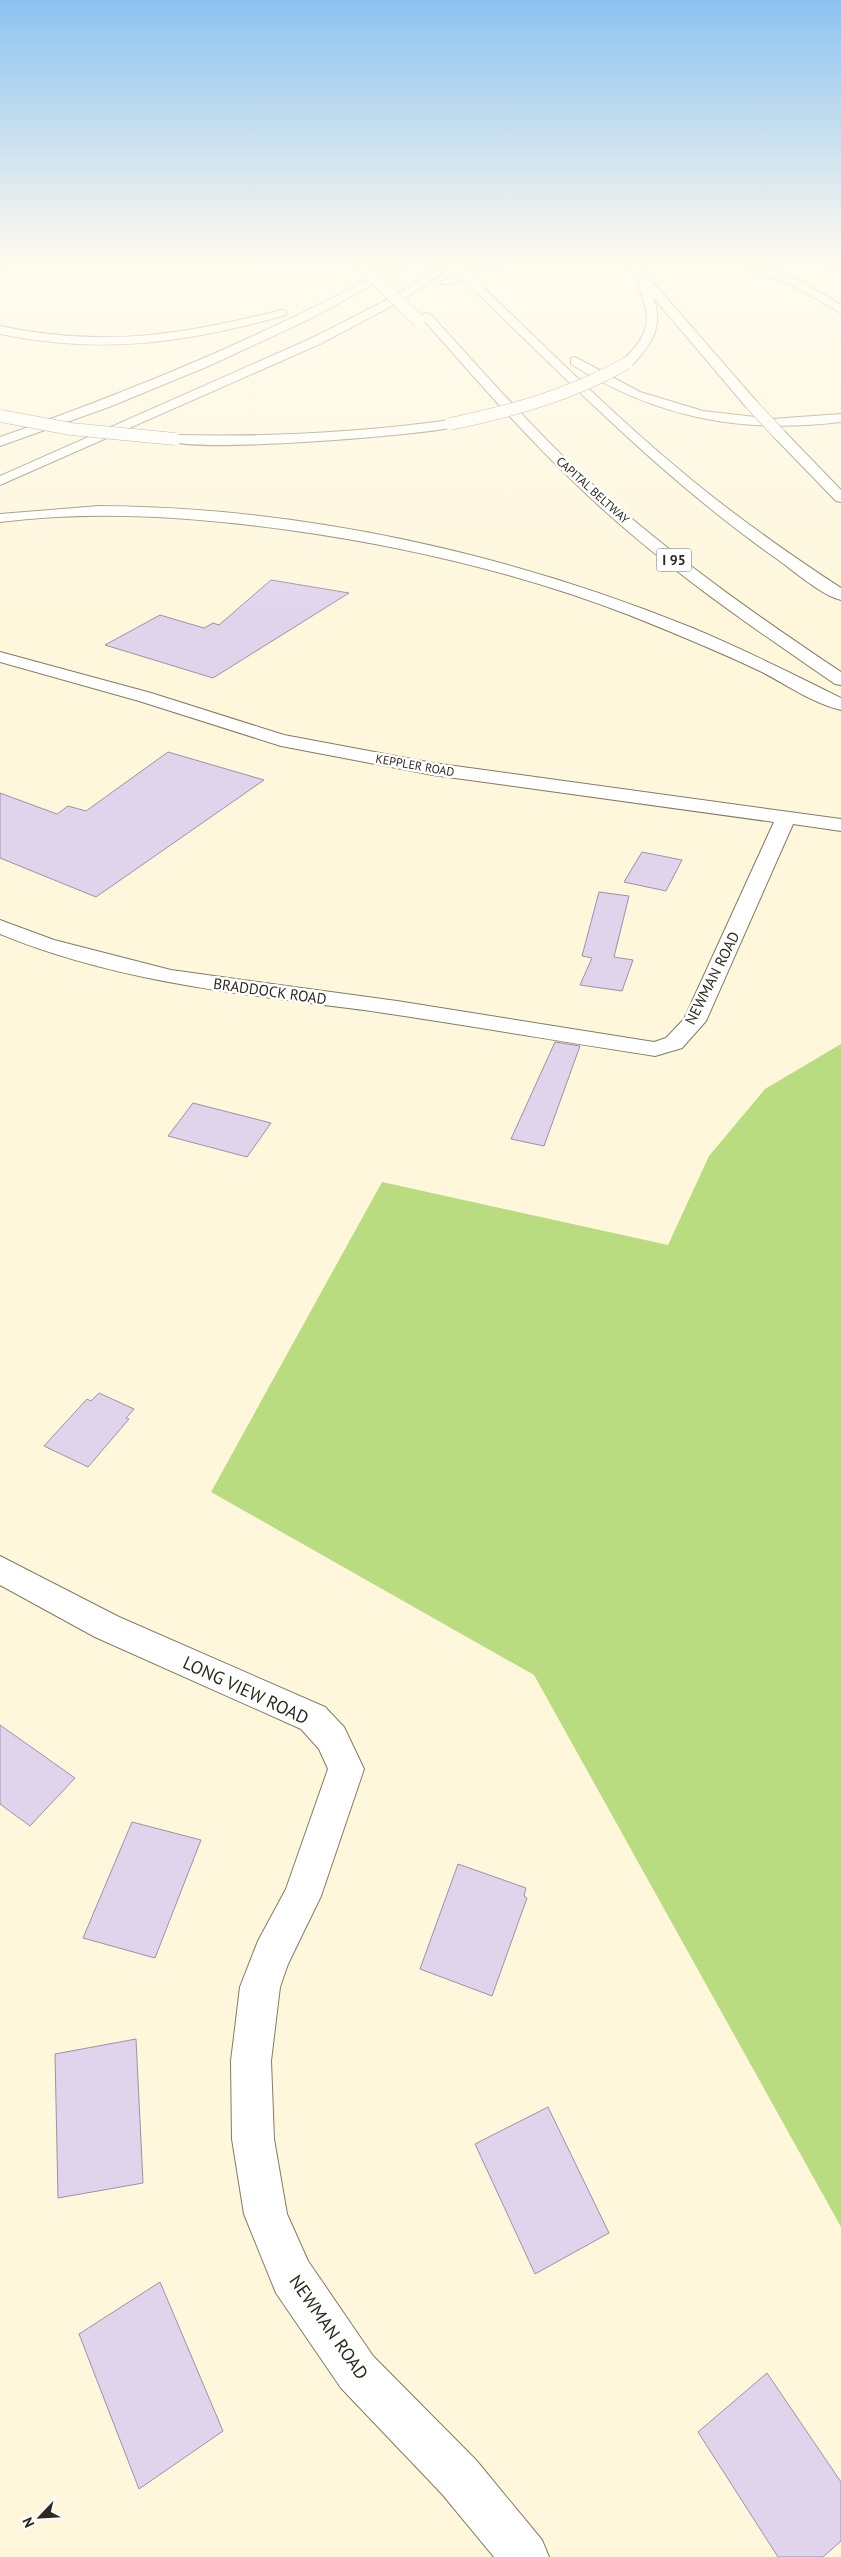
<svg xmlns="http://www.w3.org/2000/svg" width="841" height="2557" viewBox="0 0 841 2557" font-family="'PT Sans',sans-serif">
  <rect width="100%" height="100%" fill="#fef7dc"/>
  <polygon fill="#badc80" points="841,1044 841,2227 534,1675 211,1492 382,1182 668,1245 709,1156 765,1089"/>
  <g fill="#e0d4ed" stroke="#9d91a9">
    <polygon points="271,580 349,593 213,678 105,645 160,615 204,628 213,623 219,625"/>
    <polygon points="168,752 264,780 96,897 0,858 0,793 57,814 68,806 86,811"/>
    <polygon points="642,852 682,860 666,891 624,882"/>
    <polygon points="599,892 629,896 614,957 633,960 622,991 580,985 592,958 582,956"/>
    <polygon points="555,1042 580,1046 544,1146 511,1139"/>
    <polygon points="193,1103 271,1123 247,1157 168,1136"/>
    <polygon points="99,1393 134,1409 126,1418 129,1419 88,1467 44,1446 87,1399 91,1401"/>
    <polygon points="0,1725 75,1778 30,1826 0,1804"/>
    <polygon points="132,1822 201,1840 155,1958 83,1938"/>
    <polygon points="458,1864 526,1888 524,1896 527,1898 492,1996 420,1969"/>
    <polygon points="136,2039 143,2183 58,2198 55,2054"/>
    <polygon points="548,2107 609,2233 535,2274 475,2144"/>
    <polygon points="160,2282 223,2431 139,2489 79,2334"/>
    <polygon points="767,2373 841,2482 841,2541 823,2557 778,2557 698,2432"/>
  </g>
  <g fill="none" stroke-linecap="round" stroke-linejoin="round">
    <g stroke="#827c64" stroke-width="2">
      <g id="minor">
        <path d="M0,652L151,693L284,735L433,763L841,819V831L793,824L706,1021L682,1048L655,1056C558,1041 461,1024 364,1010C241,994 116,982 0,934V920L54,940L171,970L397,1001L654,1042L666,1038L684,1019L774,822L433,775L281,746L139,701L0,662Z"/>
        <polygon points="0,1556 119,1617 325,1707 344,1727 364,1769 321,1896 288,1964 280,1987 271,2061 274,2139 287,2214 308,2261 373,2356 476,2460 542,2540 549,2557 494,2557 442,2494 341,2388 276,2293 244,2214 232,2139 231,2061 240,1987 258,1941 286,1889 328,1769 319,1749 301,1729 95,1637 0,1585"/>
      </g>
    </g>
    <g stroke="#827c64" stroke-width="2">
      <polygon id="tertiary" points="823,263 841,264 841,270 824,265"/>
    </g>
    <g stroke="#827c64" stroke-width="2">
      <g id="motorway">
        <polygon points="0,263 10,263 0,269"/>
        <path d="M398,263H411L312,318L211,365L109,407L0,446V437C137,389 270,334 398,263Z"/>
        <polygon points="444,263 457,263 401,301 320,344 0,485 0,476 312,338 393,297"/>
        <polygon points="485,263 501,263 449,284 441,284 440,282"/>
        <path d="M625,263H636L757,402L758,405L757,408H747L653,297C664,326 652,345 631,366H623L621,363L623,360C649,335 654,319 637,286L641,283Z"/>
        <path d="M739,263C775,263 811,287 841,305V313L795,287Z"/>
        <path d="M477,284L481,285C547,348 611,413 681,471C732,514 786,552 841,588V600C821,595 794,571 777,559C666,481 571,384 473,289V285Z"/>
        <path d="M282,310L286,311V315C186,343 103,355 0,334V326C104,348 181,335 282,310Z"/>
        <path d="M426,313L430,314C483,371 534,431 591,483C669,554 754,614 841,672V685L835,684C746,623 657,562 580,488C524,435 473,376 422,318L420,316Z"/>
        <path d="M575,357L640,392L703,411L772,419L841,414V422C741,434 656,418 571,364V358Z"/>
        <path d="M450,420L457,424L455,427C423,435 181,455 168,439L175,435C267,437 358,433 450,420Z"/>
        <polygon points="779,430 784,431 841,490 841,502 836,501 774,437 772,434"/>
        <path d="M99,506C299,507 505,552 690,627C741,648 791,673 841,698V710C814,704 787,685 762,672C718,651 674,633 629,615C520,573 404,546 289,530C192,517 97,510 0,522V514Z"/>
      </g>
    </g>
    <use href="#minor" fill="#fff" fill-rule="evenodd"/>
    <use href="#tertiary" fill="#fff" fill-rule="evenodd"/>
    <use href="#motorway" fill="#fff" fill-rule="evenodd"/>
    <g stroke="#827c64" stroke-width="13" stroke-linecap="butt">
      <g id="motorway-bridge">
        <polyline points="359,263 419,321"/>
        <polyline points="452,263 477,287"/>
        <polyline points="752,405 779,434"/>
        <polyline points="0,416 71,429 175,439"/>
        <path d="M450,424C512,411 571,395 627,363"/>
      </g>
    </g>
    <use href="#motorway-bridge" stroke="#fff" stroke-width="12"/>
  </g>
  <linearGradient id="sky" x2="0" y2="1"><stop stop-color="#8dc2f1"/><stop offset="0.42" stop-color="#fffbef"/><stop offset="1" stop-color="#fffbef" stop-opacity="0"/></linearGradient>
  <rect width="841" height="621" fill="url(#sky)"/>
  <g text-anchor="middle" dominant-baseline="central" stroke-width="5" stroke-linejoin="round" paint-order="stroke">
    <g font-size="12" fill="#2c291f" stroke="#fff">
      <text transform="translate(593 490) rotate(42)">CAPITAL BELTWAY</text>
      <text transform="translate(415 765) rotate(10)">KEPPLER ROAD</text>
    </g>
    <rect fill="#fff" stroke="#6b6962" stroke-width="1" x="656.5" y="548.5" width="35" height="23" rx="4"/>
    <g font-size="14" font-weight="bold" fill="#2c291f">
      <text x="674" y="560">I 95</text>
    </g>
    <g font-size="15" fill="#2c291f" stroke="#fff">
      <text transform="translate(712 978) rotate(-63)">NEWMAN ROAD</text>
      <text transform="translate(270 991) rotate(8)">BRADDOCK ROAD</text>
    </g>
    <g font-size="18" fill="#2c291f" stroke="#fff">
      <text transform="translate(246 1690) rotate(25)">LONG VIEW ROAD</text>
      <text transform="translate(329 2327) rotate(55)">NEWMAN ROAD</text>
    </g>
  </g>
  <g transform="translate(40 2517) rotate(245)" stroke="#ffffff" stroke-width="4" paint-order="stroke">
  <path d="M0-4L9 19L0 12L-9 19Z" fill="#2c291f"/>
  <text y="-8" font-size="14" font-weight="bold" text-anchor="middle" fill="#2c291f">N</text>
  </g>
</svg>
